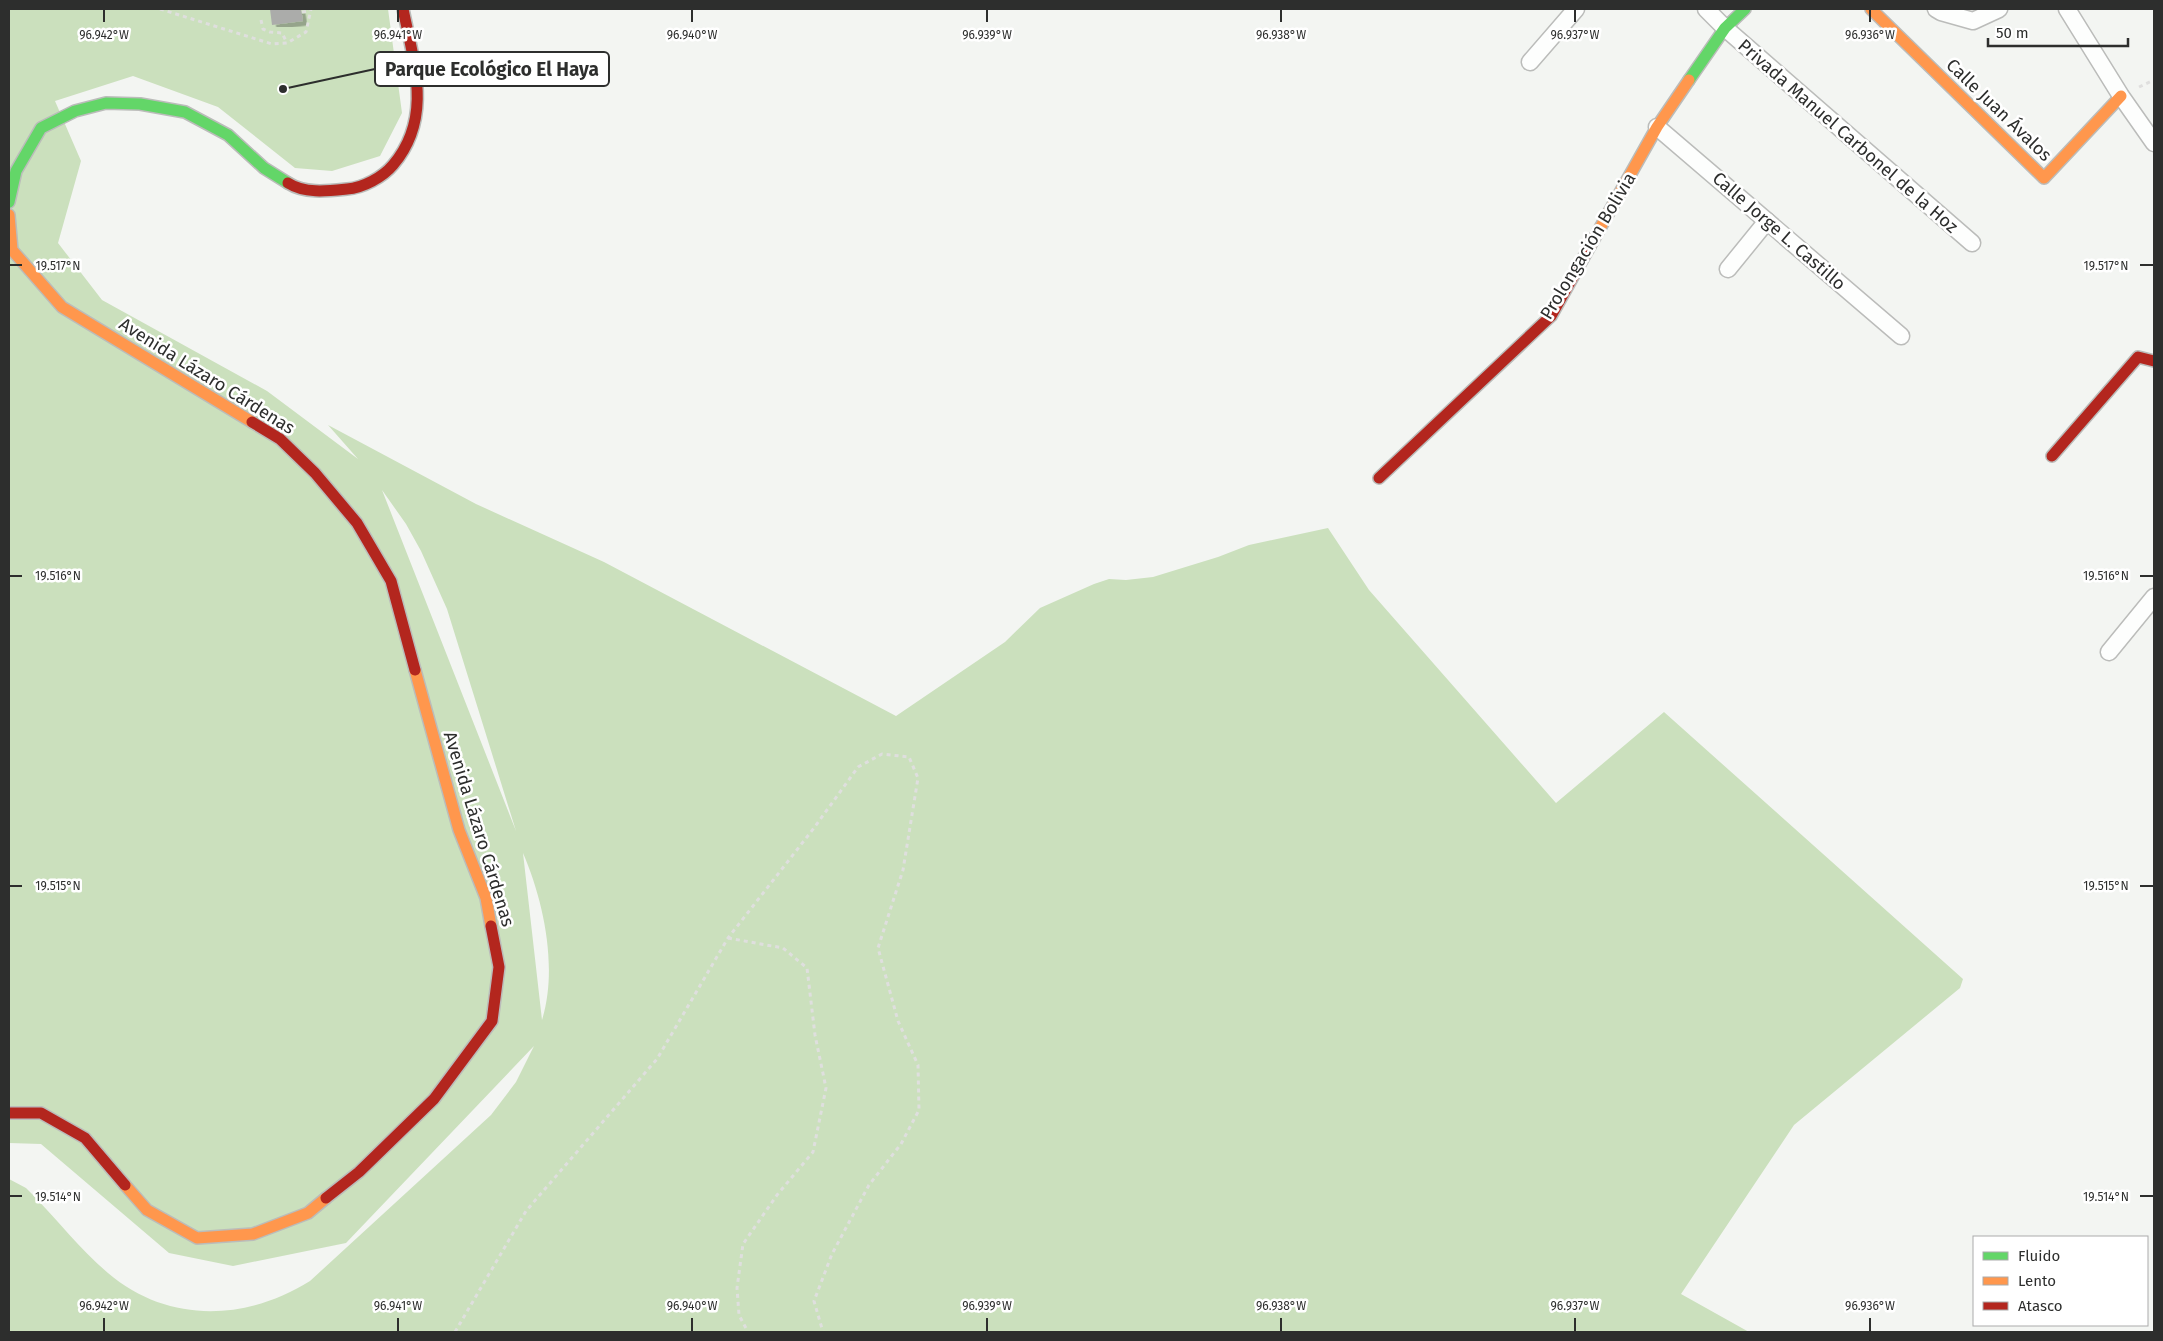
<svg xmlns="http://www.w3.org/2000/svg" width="2163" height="1341" viewBox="0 0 2163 1341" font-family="'Fira Sans',sans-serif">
  <defs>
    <filter id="shadow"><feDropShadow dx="4.5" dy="4.5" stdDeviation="0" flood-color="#0004"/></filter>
  </defs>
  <rect width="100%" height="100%" fill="#f3f5f2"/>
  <path fill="#cbe0bd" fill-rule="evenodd" d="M9,9H388L402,113L380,156L332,171L295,168L218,107L133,76L55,101L81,161L58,243L102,300L267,391L358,459L328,425L476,504L604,562L896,716L1005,642L1040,608L1094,584L1109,579L1126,580L1153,577L1218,557L1249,545L1328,528L1369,590L1556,803L1664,712L1963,979L1960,988L1794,1125L1681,1294L1749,1332H9V1179L26,1188L34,1196C58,1221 81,1250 108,1273C168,1324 246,1321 310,1281L491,1115L516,1082L534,1046L346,1243L233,1266L169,1253L41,1144L9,1143ZM382,490L406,524L421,551L447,609L516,831ZM523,853C544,902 558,968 542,1020Z"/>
  <polygon fill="#abacaa" filter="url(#shadow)" points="270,9 301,9 303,21 272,25"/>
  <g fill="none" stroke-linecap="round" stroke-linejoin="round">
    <g stroke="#bbbcba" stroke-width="19">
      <g id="street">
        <polyline points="1706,9 1725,28 1972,243"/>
        <polyline points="1936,9 1941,12 1973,21 1999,9"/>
        <polyline points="2067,9 2121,96 2154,143"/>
        <polyline points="1530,62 1576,9"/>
        <polyline points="1657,127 1901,336"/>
        <polyline points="1728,269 1767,221"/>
        <polyline points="2109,652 2154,597"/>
      </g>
    </g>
    <g stroke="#bbbcba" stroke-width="14">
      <g id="fast">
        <polyline points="1689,80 1725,28 1745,9"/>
        <polyline points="9,202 16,171 41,128 75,111 106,103 140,104 185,112 228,135 264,168 288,183"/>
      </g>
    </g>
    <g stroke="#bbbcba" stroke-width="14">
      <g id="slow">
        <polyline points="1871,9 2044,178 2121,96"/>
        <polyline points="9,215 12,250 62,307 252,422"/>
        <polyline points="1590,246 1657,127 1689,80"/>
        <polyline points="415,670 459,830 486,898 491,926"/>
        <polyline points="125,1185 147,1210 197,1238 253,1234 308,1213 326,1198"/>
      </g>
    </g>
    <g stroke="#bbbcba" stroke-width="14">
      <g id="jam">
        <path d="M288,183C305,194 328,191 347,189C363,188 383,177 393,165C433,118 414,63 403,9"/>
        <polyline points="252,422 280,439 315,473 357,523 391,581 415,670"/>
        <polyline points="2052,456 2138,357 2154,361"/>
        <polyline points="1379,478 1551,316 1590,246"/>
        <polyline points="9,1113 41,1113 85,1138 125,1185"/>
        <polyline points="326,1198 359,1172 434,1099 492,1021 499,967 491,926"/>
      </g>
    </g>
    <g stroke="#dfdfde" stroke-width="3" stroke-dasharray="4 4" stroke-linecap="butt">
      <polyline points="160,9 272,44 287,43 306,32 311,9"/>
      <polyline points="302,12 310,11"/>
      <polyline points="261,20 263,29 270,32 282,33 287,43"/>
      <polyline points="2139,87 2154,80"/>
      <polyline points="728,938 783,948 807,968 815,1035 826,1088 813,1152 777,1195 743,1244 737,1288 739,1315 748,1332"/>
      <polyline points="455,1332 526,1211 657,1059 728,938 814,828 858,767 882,754 909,757 918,778 903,870 878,948 898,1021 918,1065 919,1110 901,1144 869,1185 832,1254 814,1301 823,1332"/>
    </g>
    <use href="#street" stroke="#fdfefd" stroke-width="16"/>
    <use href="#fast" stroke="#63d668" stroke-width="11"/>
    <use href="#slow" stroke="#ff974d" stroke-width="11"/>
    <use href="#jam" stroke="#b3261e" stroke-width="11"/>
  </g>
  <path fill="none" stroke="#2d2e2d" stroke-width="2" d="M104,10V22M398,10V22M692,10V22M987,10V22M1281,10V22M1575,10V22M1870,10V22M10,265H22M2140,265H2153M10,576H22M2140,576H2153M10,886H22M2140,886H2153M10,1196H22M2140,1196H2153M104,1318V1331M398,1318V1331M692,1318V1331M987,1318V1331M1281,1318V1331M1575,1318V1331M1870,1318V1331"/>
  <g text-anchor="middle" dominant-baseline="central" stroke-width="5" stroke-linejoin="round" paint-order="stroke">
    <g font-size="18" fill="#2d2e2d" stroke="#fff">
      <text transform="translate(1999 110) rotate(44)">Calle Juan Ávalos</text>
      <text transform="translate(1848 136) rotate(41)">Privada Manuel Carbonel de la Hoz</text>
      <text transform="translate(1779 231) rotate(41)">Calle Jorge L. Castillo</text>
      <text transform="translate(1588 246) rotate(-59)">Prolongación Bolivia</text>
      <text transform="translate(207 376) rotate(32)">Avenida Lázaro Cárdenas</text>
      <text transform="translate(479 829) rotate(73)">Avenida Lázaro Cárdenas</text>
    </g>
  </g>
  <g font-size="12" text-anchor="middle" fill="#2d2e2d" stroke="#fff" stroke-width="5" stroke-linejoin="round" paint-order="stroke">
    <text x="104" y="39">96.942°W</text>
    <text x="398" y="39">96.941°W</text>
    <text x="692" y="39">96.940°W</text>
    <text x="987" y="39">96.939°W</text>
    <text x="1281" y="39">96.938°W</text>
    <text x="1575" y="39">96.937°W</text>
    <text x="1870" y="39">96.936°W</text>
    <text x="58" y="270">19.517°N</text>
    <text x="2106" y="270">19.517°N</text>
    <text x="58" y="580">19.516°N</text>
    <text x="2106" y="580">19.516°N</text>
    <text x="58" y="890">19.515°N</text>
    <text x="2106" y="890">19.515°N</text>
    <text x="58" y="1201">19.514°N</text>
    <text x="2106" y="1201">19.514°N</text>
    <text x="104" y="1310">96.942°W</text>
    <text x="398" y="1310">96.941°W</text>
    <text x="692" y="1310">96.940°W</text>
    <text x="987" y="1310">96.939°W</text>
    <text x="1281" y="1310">96.938°W</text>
    <text x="1575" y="1310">96.937°W</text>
    <text x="1870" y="1310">96.936°W</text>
  </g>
  <path fill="none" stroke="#2d2e2d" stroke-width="2" d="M283 89L375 69"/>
  <circle fill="#2d2e2d" stroke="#fff" stroke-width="2" cx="283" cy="89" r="5"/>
  <rect fill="#fff" stroke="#2d2e2d" stroke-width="2" x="375" y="52" width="234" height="34" rx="5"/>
  <g font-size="19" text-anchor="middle" font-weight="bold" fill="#2d2e2d">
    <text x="492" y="76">Parque Ecológico El Haya</text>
  </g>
  <rect width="2163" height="1341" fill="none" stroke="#2d2e2d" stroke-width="20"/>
  <rect x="1973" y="1236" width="175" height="90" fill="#ffffff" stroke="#ababab"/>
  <rect x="1983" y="1252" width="25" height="8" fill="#63d668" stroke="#ababab"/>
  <text x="2018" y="1261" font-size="15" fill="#2d2e2d">Fluido</text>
  <rect x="1983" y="1277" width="25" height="8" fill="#ff974d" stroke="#ababab"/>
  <text x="2018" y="1286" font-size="15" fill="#2d2e2d">Lento</text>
  <rect x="1983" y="1302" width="25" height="8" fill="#b3261e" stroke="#ababab"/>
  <text x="2018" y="1311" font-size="15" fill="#2d2e2d">Atasco</text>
  <path d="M1988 38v8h140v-8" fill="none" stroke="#2d2e2d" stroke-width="2.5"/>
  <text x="1996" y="38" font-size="15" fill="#2d2e2d" stroke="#ffffff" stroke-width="4" paint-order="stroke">50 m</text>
</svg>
